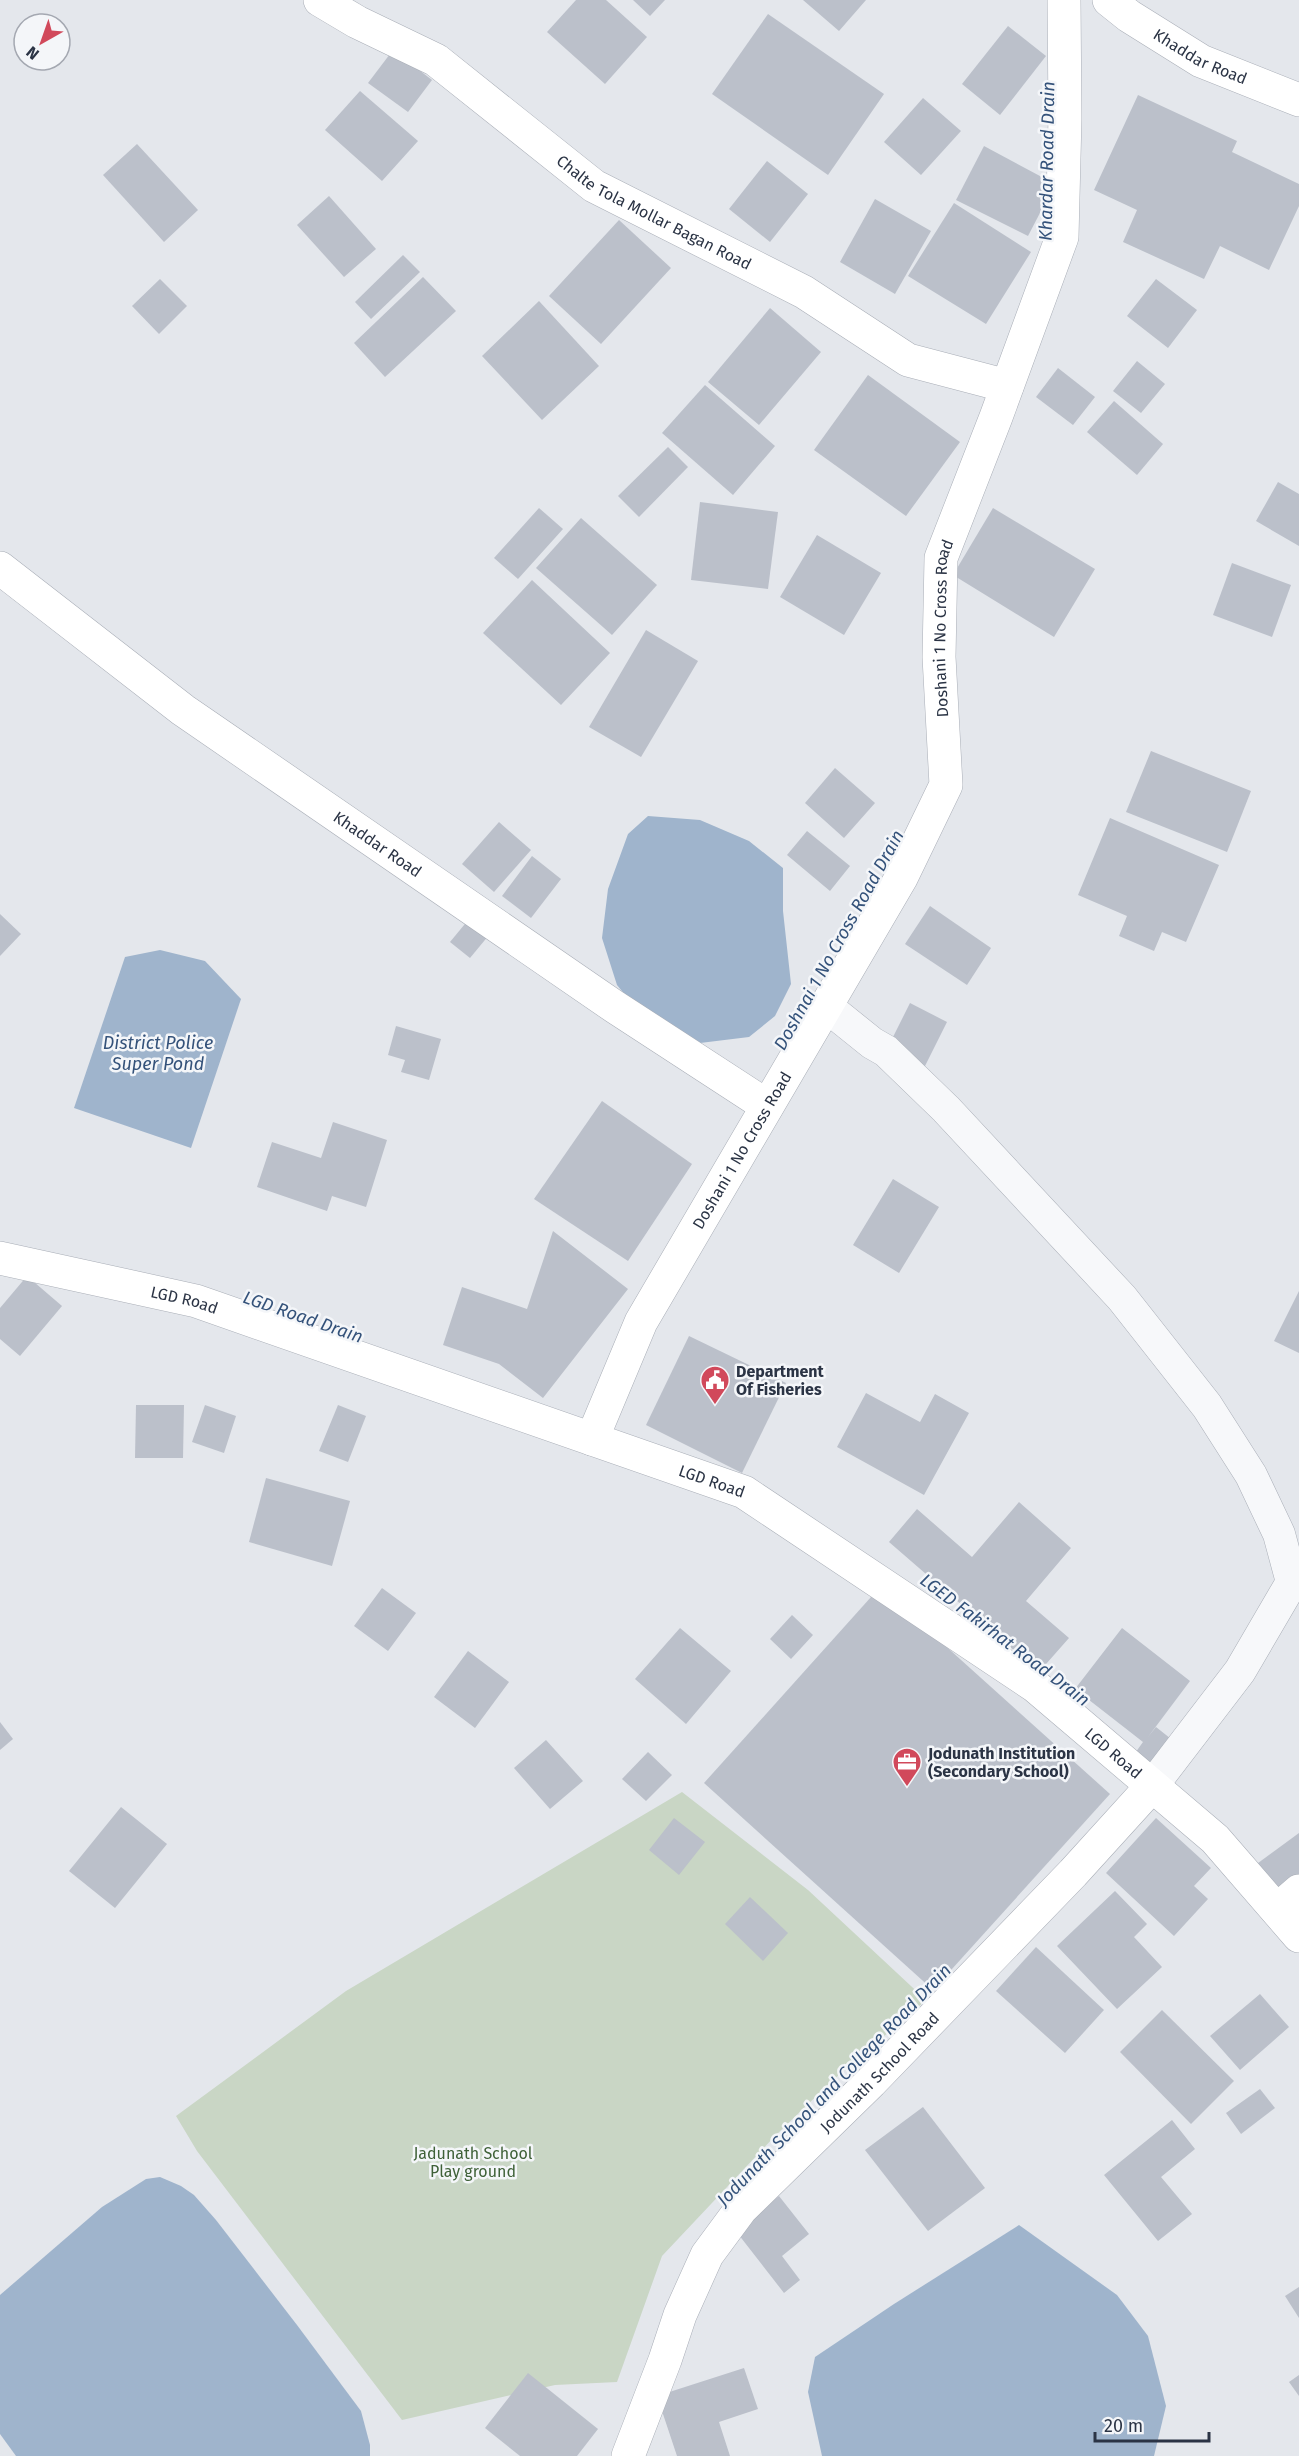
<svg xmlns="http://www.w3.org/2000/svg" width="1299" height="2456" viewBox="0 0 1299 2456" font-family="'Fira Sans',sans-serif">
  <rect width="100%" height="100%" fill="#e4e7ec"/>
  <polygon fill="#c9d6c5" points="682,1792 808,1890 926,2000 832,2081 775,2136 662,2256 617,2382 555,2385 402,2420 197,2151 176,2116 346,1991"/>
  <g fill="#9fb4cc">
    <polygon points="648,816 700,820 749,841 783,868 783,911 791,984 775,1016 749,1037 700,1043 635,1007 617,985 602,938 608,889 628,834"/>
    <polygon points="160,950 205,961 241,999 191,1148 74,1108 125,957"/>
    <polygon points="160,2177 181,2186 194,2195 216,2220 297,2325 361,2411 370,2445 370,2456 16,2456 0,2434 0,2295 102,2207 146,2179"/>
    <polygon points="1019,2225 1117,2295 1148,2336 1166,2406 1154,2456 822,2456 808,2392 815,2357 894,2304"/>
  </g>
  <g fill="#bbc0ca">
    <polygon points="576,0 606,0 647,37 605,84 547,32"/>
    <polygon points="633,0 665,0 650,16"/>
    <polygon points="803,0 866,0 839,31"/>
    <polygon points="768,14 884,94 828,175 712,94"/>
    <polygon points="1008,26 1046,56 1000,115 962,84"/>
    <polygon points="393,50 432,80 408,112 368,83"/>
    <polygon points="360,91 418,141 382,181 325,130"/>
    <polygon points="1138,95 1237,141 1232,152 1299,184 1299,206 1269,270 1220,246 1204,279 1123,242 1137,210 1094,190"/>
    <polygon points="923,98 961,131 921,175 884,142"/>
    <polygon points="137,144 198,210 164,242 103,175"/>
    <polygon points="984,146 1055,184 1028,236 956,200"/>
    <polygon points="767,161 808,194 770,242 729,209"/>
    <polygon points="329,196 376,249 344,277 297,225"/>
    <polygon points="875,199 931,231 895,294 840,262"/>
    <polygon points="954,203 1031,252 986,324 908,276"/>
    <polygon points="619,220 671,268 601,344 549,296"/>
    <polygon points="403,255 420,272 371,319 355,302"/>
    <polygon points="423,277 456,311 385,377 354,343"/>
    <polygon points="160,279 187,306 159,334 132,306"/>
    <polygon points="1156,279 1197,310 1168,348 1127,316"/>
    <polygon points="539,301 599,366 542,420 482,356"/>
    <polygon points="770,308 821,352 759,425 708,382"/>
    <polygon points="1137,361 1165,384 1141,413 1113,391"/>
    <polygon points="1058,368 1095,397 1073,425 1036,397"/>
    <polygon points="868,375 960,442 906,516 814,450"/>
    <polygon points="705,385 775,446 733,495 662,433"/>
    <polygon points="1114,401 1163,444 1137,475 1087,432"/>
    <polygon points="668,447 688,467 639,517 618,496"/>
    <polygon points="1278,482 1299,494 1299,546 1256,521"/>
    <polygon points="700,502 778,512 768,589 691,580"/>
    <polygon points="539,508 563,529 518,579 494,558"/>
    <polygon points="993,508 1095,569 1054,637 953,575"/>
    <polygon points="581,518 657,585 612,635 536,568"/>
    <polygon points="817,535 881,573 844,635 780,597"/>
    <polygon points="1232,563 1291,585 1272,637 1213,615"/>
    <polygon points="532,580 610,653 561,705 483,633"/>
    <polygon points="646,630 698,661 641,757 589,727"/>
    <polygon points="1151,751 1251,791 1227,852 1126,812"/>
    <polygon points="835,768 875,803 844,838 805,803"/>
    <polygon points="1110,818 1219,865 1186,942 1162,932 1154,951 1119,936 1127,916 1078,895"/>
    <polygon points="499,822 531,850 494,892 462,864"/>
    <polygon points="807,831 850,866 830,891 787,855"/>
    <polygon points="532,856 561,879 531,918 502,896"/>
    <polygon points="930,906 991,948 967,985 905,944"/>
    <polygon points="474,913 494,929 470,958 450,942"/>
    <polygon points="0,914 21,934 0,956"/>
    <polygon points="910,1003 947,1022 923,1070 886,1051"/>
    <polygon points="396,1026 441,1039 429,1080 401,1072 405,1060 388,1055"/>
    <polygon points="602,1101 692,1164 628,1261 534,1199"/>
    <polygon points="333,1122 387,1140 366,1207 332,1196 327,1211 257,1187 272,1142 321,1158"/>
    <polygon points="893,1179 939,1207 899,1273 853,1245"/>
    <polygon points="553,1231 628,1289 543,1398 499,1364 443,1345 462,1287 527,1309"/>
    <polygon points="27,1276 62,1306 20,1356 0,1339 0,1308"/>
    <polygon points="1299,1291 1299,1353 1274,1341"/>
    <polygon points="689,1336 786,1383 742,1473 646,1425"/>
    <polygon points="866,1393 920,1422 935,1394 969,1413 924,1495 837,1447"/>
    <polygon points="136,1405 184,1405 183,1458 135,1458"/>
    <polygon points="205,1405 236,1416 224,1453 192,1442"/>
    <polygon points="338,1405 366,1416 348,1462 319,1451"/>
    <polygon points="266,1478 350,1501 332,1566 249,1542"/>
    <polygon points="1019,1502 1071,1548 1026,1601 1069,1638 1039,1672 889,1542 917,1509 972,1557"/>
    <polygon points="880,1587 1110,1794 933,1990 704,1783"/>
    <polygon points="382,1588 416,1613 388,1651 354,1626"/>
    <polygon points="792,1615 813,1635 791,1659 770,1639"/>
    <polygon points="680,1628 731,1671 686,1724 635,1679"/>
    <polygon points="1122,1628 1190,1681 1148,1737 1156,1727 1190,1754 1167,1784 1133,1756 1143,1742 1075,1689"/>
    <polygon points="468,1651 509,1682 475,1728 434,1697"/>
    <polygon points="0,1722 13,1739 0,1750"/>
    <polygon points="546,1740 583,1781 550,1809 514,1768"/>
    <polygon points="648,1752 672,1775 646,1801 622,1779"/>
    <polygon points="121,1807 167,1844 115,1908 69,1871"/>
    <polygon points="674,1818 705,1842 679,1875 649,1850"/>
    <polygon points="1156,1818 1211,1868 1194,1886 1208,1899 1174,1936 1106,1873"/>
    <polygon points="1299,1833 1299,1876 1275,1893 1254,1866"/>
    <polygon points="1115,1891 1147,1924 1134,1937 1162,1967 1117,2009 1057,1946"/>
    <polygon points="750,1897 788,1933 763,1961 725,1924"/>
    <polygon points="1036,1947 1104,2010 1065,2053 996,1991"/>
    <polygon points="1260,1994 1289,2027 1240,2070 1210,2036"/>
    <polygon points="1162,2010 1234,2081 1191,2124 1120,2052"/>
    <polygon points="1260,2089 1275,2108 1241,2134 1226,2113"/>
    <polygon points="923,2107 985,2188 928,2231 865,2150"/>
    <polygon points="1172,2120 1195,2149 1161,2177 1192,2214 1158,2241 1104,2175"/>
    <polygon points="779,2196 809,2234 782,2256 800,2280 784,2293 735,2230"/>
    <polygon points="1299,2287 1299,2318 1285,2296"/>
    <polygon points="744,2368 758,2409 719,2422 730,2456 677,2456 657,2396"/>
    <polygon points="528,2373 598,2429 577,2456 520,2456 485,2428"/>
    <polygon points="1299,2375 1299,2396 1289,2382"/>
  </g>
  <g fill="none" stroke-linecap="round" stroke-linejoin="round">
    <g stroke="#a9aeb7" stroke-width="33">
      <polyline id="street" points="826,1006 872,1043 886,1051 946,1109 1122,1298 1207,1406 1251,1475 1279,1534 1292,1582 1240,1671 1152,1786"/>
    </g>
    <g stroke="#a9aeb7" stroke-width="34">
      <g id="secondary">
        <path id="s1" d="M320,0L357,22L436,60L594,186L804,292L908,360L1007,386"/>
        <path id="s2" d="M1109,0L1129,16L1201,61L1299,100"/>
        <path id="s3" d="M0,568L183,710L615,1007L767,1106"/>
        <path id="s4" d="M0,1258L196,1301L744,1492L1035,1686L1215,1839L1299,1936"/>
        <path id="s5" d="M592,1439L641,1322L901,878L946,785L939,657L941,558L996,417L1062,237L1065,118L1064,0"/>
        <polyline points="1277,1910 1299,1891"/>
        <path id="s6" d="M628,2456L665,2360L680,2315L707,2255L741,2209L871,2082L1073,1873L1152,1786"/>
      </g>
    </g>
    <use href="#street" stroke="#f7f8fa" stroke-width="32"/>
    <use href="#secondary" stroke="#fff" stroke-width="33"/>
  </g>
  <defs>
    <g id="civic-pin" transform="scale(1.5)"><path d="M0 17L-7.5 6A9.5 9.5 0 1 1 7.5 6Z" fill="#d1495b" stroke="#f4f6f9"/><path d="M-.6-6.5H3V-4.5H.6V-3L4-1V1h2V6H-6V1h2V-1L-.6-3ZM-1.2 2.5V6h2.4V2.5Z" fill="#fff"/></g>
    <g id="office-pin" transform="scale(1.5)"><path d="M0 17L-7.5 6A9.5 9.5 0 1 1 7.5 6Z" fill="#d1495b" stroke="#f4f6f9"/><path d="M-6-3h4V-5.5h4V-3h4V5H-6ZM-1-4.5V-3h2v-1.5ZM-6 0V1H6V0Z" fill="#fff"/></g>
  </defs>
  <g fill-rule="evenodd">
    <use href="#civic-pin" x="715" y="1380"/>
    <use href="#office-pin" x="907" y="1762"/>
  </g>
  <g text-anchor="middle" dominant-baseline="central" stroke-width="5" stroke-linejoin="round" paint-order="stroke">
    <g font-size="16" fill="#2b3445" stroke="#f4f6f9">
      <text stroke="none"><textPath href="#s2" startOffset="108">Khaddar Road</textPath></text>
      <text stroke="none"><textPath href="#s1" startOffset="398">Chalte Tola Mollar Bagan Road</textPath></text>
      <text stroke="none"><textPath href="#s5" startOffset="902">Doshani 1 No Cross Road</textPath></text>
      <text stroke="none"><textPath href="#s3" startOffset="468">Khaddar Road</textPath></text>
      <text stroke="none"><textPath href="#s5" startOffset="326">Doshani 1 No Cross Road</textPath></text>
      <text stroke="none"><textPath href="#s4" startOffset="189">LGD Road</textPath></text>
      <text stroke="none"><textPath href="#s4" startOffset="747">LGD Road</textPath></text>
      <text stroke="none"><textPath href="#s4" startOffset="1234">LGD Road</textPath></text>
      <text stroke="none"><textPath href="#s6" startOffset="468">Jodunath School Road</textPath></text>
    </g>
    <g font-size="16" font-weight="bold" fill="#2b3445" stroke="#f4f6f9" text-anchor="start">
      <text x="736" y="1371">Department<tspan x="736" dy="18">Of Fisheries</tspan></text>
      <text x="928" y="1753">Jodunath Institution<tspan x="928" dy="18">(Secondary School)</tspan></text>
    </g>
    <g font-size="16" fill="#3f6138" stroke="#f4f6f9">
      <text x="473" y="2153">Jadunath School<tspan x="473" dy="18">Play ground</tspan></text>
    </g>
    <g font-size="18" font-style="italic" fill="#34527a" stroke="#f4f6f9">
      <text transform="translate(1047 161) rotate(-89)">Khardar Road Drain</text>
      <text transform="translate(839 940) rotate(-61)">Doshnai 1 No Cross Road Drain</text>
      <text x="158" y="1043">District Police<tspan x="158" dy="21">Super Pond</tspan></text>
      <text transform="translate(303 1317) rotate(19)">LGD Road Drain</text>
      <text transform="translate(1005 1640) rotate(37)">LGED Fakirhat Road Drain</text>
      <text transform="translate(834 2085) rotate(-46)">Jodunath School and College Road Drain</text>
    </g>
  </g>
  <g transform="translate(42 42) rotate(220)"><circle r="28" fill="#f4f6f9" stroke="#a4a8b1" stroke-width="1.5"/>
  <path d="M0-4.5L10 22L0 15L-10 22Z" fill="#d1495b"/>
  <text y="-9" font-size="16" font-weight="bold" text-anchor="middle" fill="#2b3445">N</text>
  </g>
  <path d="M1095 2432v9h114v-9" fill="none" stroke="#2b3445" stroke-width="3"/>
  <text x="1104" y="2432" font-size="18" fill="#2b3445" stroke="#f4f6f9" stroke-width="4.5" paint-order="stroke">20 m</text>
</svg>
